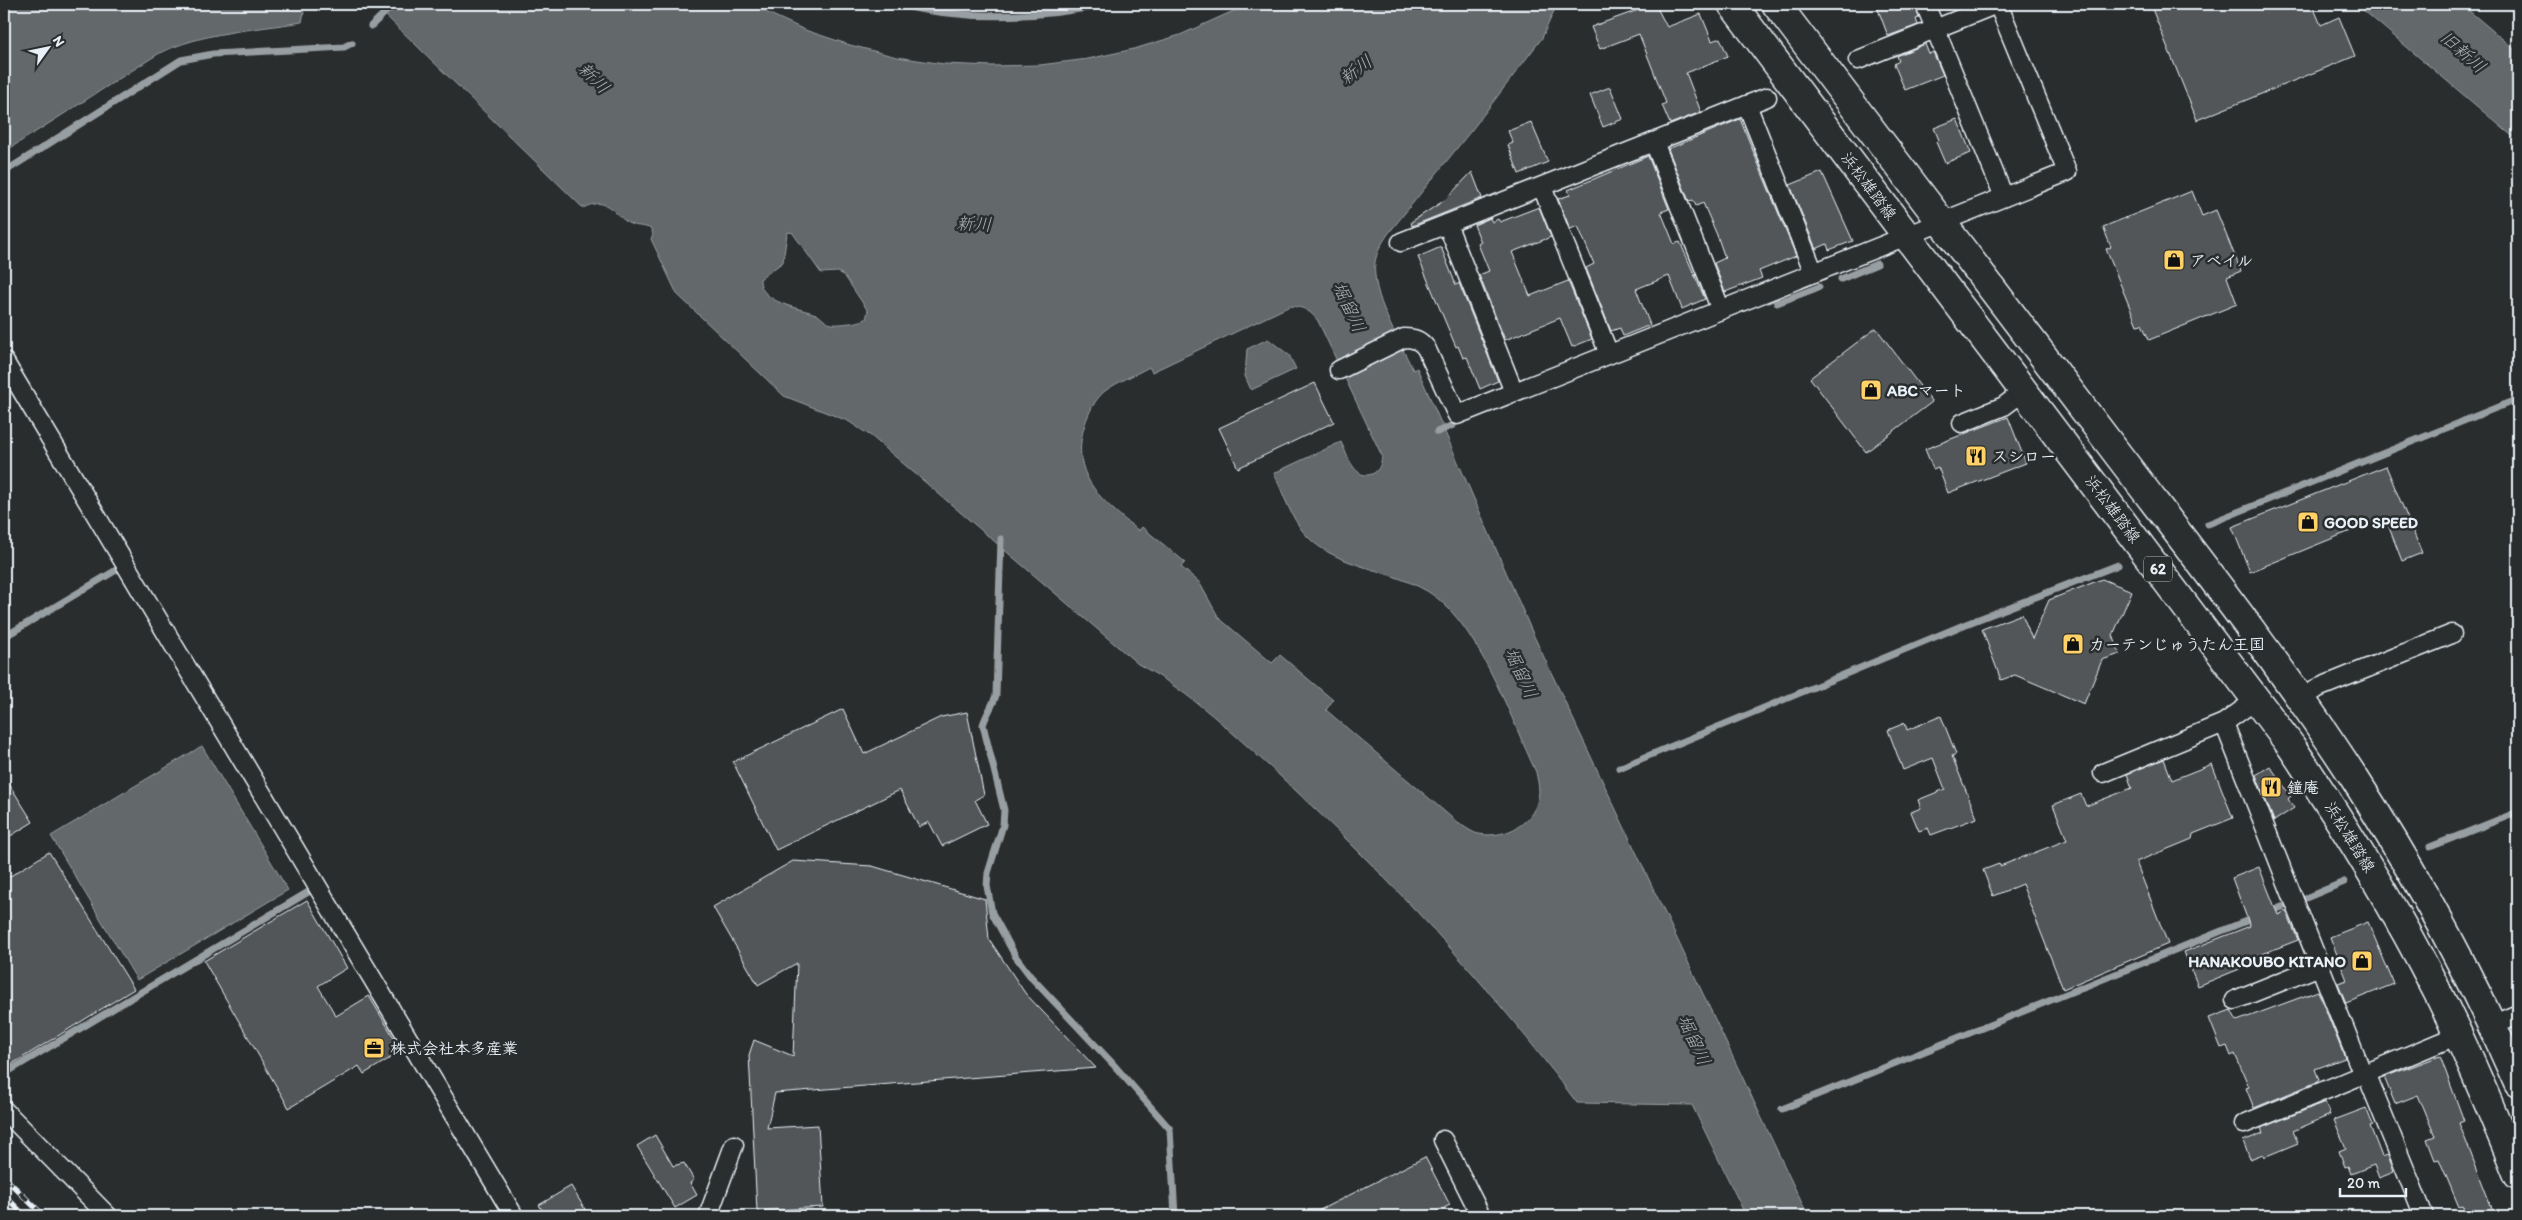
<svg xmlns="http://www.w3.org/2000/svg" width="2522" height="1220" viewBox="0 0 2522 1220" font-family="Itim,'Klee One',sans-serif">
  <rect width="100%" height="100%" fill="#2a2d2e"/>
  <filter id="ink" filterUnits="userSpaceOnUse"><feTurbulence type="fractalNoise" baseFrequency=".02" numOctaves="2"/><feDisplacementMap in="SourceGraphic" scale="10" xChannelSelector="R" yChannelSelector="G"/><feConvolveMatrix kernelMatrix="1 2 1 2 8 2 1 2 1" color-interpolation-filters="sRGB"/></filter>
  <g filter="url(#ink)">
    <g fill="#63686b" stroke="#989fa3" fill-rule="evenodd">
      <path d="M4,4H297L304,12L302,22C254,30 202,32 158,54L4,152Z"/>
      <path d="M374,4H748L805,30L850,45L897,57L944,64L992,66L1040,65L1088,59L1134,49L1180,35L1249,4H1557L1542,38L1474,127L1388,234C1382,243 1377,251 1375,262C1371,295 1399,340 1413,370L1417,368L1533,634L1808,1216H1746L1692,1105L1577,1103C1490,985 1388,876 1280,776C1236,736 1191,692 1138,664L871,436L848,421L784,396L677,294L651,239L653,234L651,229C644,225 635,227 628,223C611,211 607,196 583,208ZM792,232L821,273L838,272L844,275L868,311L866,319C862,322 838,325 832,324C825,323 822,317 816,314C800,308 759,303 760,279L783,262L787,233ZM1290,306C1303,307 1310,310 1318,321L1382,456C1381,463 1380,469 1374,473C1355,483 1347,454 1341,442L1274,473C1283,493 1291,518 1305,534C1338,572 1406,568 1443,603C1484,641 1512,721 1536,772C1537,778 1539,785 1539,792C1537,823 1506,839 1479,834C1472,833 1464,826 1458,823L1326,710L1333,700L1280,655L1272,663L1219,618L1199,582L1181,567L1185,562L1142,527L1139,531C1103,502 1068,475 1085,424C1089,412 1095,399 1105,391C1117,382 1135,375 1149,367L1152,372Z"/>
      <polygon points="2356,4 2461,4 2518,52 2518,141"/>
      <polygon points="1268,339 1289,355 1296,369 1251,390 1245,376 1247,349"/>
      <polygon points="202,746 288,890 137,980 51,836"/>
    </g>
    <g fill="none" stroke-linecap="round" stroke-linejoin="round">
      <g stroke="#989fa3" stroke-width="7">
        <path d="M896,4C965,21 1039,18 1108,4"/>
        <polyline points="371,26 394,4"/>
        <polyline points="4,172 181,60 213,54 344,47 352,43"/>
        <polyline points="1841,279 1877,264"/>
        <polyline points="1768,300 1775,297 1777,303 1819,287"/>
        <polyline points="1437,432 1453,425"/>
        <polyline points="2208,524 2518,399"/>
        <path d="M1001,539L996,695C993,706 986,714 983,725L1004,810L1003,825L988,873L987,886L992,913L1016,957L1031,977L1113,1064L1170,1129L1175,1216"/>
        <polyline points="4,637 118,569"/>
        <polyline points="1619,768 1966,624 2118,565"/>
        <polyline points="2430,847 2518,812"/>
        <polyline points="2301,900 2344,882"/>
        <polyline points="2269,912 2287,905"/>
        <polyline points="4,1074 310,891"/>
        <polyline points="1782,1109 2256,917"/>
      </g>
    </g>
    <g fill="#535759" stroke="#e8f1f8">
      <polygon points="1655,4 1667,27 1701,14 1712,41 1720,38 1728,56 1686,73 1701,112 1670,124 1662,105 1666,103 1639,34 1600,49 1591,27"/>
      <polygon points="1876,4 1915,4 1919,18 1916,19 1918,25 1888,36"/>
      <polygon points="2150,4 2312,4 2321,25 2339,17 2355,56 2197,120"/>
      <polygon points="1925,44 1929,54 1933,52 1943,75 1905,90 1894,64 1899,61 1897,56"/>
      <polygon points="1610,87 1623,119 1603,127 1590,95"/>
      <polygon points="1740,119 1796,256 1759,271 1762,278 1725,292 1714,263 1725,258 1717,235 1703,203 1696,206 1693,200 1689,201 1668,149"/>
      <polygon points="1957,119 1971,153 1945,163 1936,142 1939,140 1934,128"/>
      <polygon points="1531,122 1548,162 1519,174 1508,145 1513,143 1508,131"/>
      <polygon points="1648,156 1669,209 1661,212 1674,244 1680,242 1705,299 1682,309 1669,276 1636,289 1650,325 1623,336 1620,328 1611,331 1586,268 1594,264 1578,226 1570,229 1558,199 1570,195 1568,190"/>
      <polygon points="1472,172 1482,198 1412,226 1411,222 1445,200"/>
      <polygon points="1822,172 1853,241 1829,250 1827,244 1816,249 1790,185"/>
      <polygon points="2192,191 2202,216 2216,210 2241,271 2227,277 2237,304 2149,340 2142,324 2137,325 2106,249 2111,247 2103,227"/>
      <polygon points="1539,207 1551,237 1512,252 1530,296 1568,281 1592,339 1572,347 1560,318 1505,340 1479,275 1489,271 1478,244 1481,242 1474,225 1490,218 1492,222 1498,219 1500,222"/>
      <polygon points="1441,247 1456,285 1459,283 1498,381 1480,389 1467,357 1463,358 1458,346 1456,347 1418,257"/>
      <polygon points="1876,328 1932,402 1866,452 1810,378"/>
      <polygon points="1315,383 1334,422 1238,468 1219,428"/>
      <polygon points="2008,417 2026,463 1948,493 1938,467 1933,469 1925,449"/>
      <polygon points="2386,466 2422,553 2402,561 2385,517 2250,572 2232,527"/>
      <polygon points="2102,579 2132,591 2113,635 2120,654 2102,660 2084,704 2015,675 2001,680 1982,629 2022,614 2032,639 2049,600"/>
      <polygon points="843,709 864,754 941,717 967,712 984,795 975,800 987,824 942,846 929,822 919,827 900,790 776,850 733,762"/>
      <polygon points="1941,716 1956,754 1952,756 1977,818 1931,835 1928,828 1919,831 1911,812 1921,808 1918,800 1945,789 1933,758 1903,770 1888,730 1905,723 1907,730"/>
      <polygon points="2164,759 2172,780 2212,764 2233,818 2193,834 2192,839 2136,862 2168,944 2063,989 2022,884 1993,896 1983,870 1999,864 2000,866 2067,840 2053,805 2081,794 2086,806 2132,788 2127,774"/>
      <polygon points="2270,766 2291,796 2288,799 2294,808 2274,821 2256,775"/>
      <polygon points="4,776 33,822 4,840"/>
      <polygon points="49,852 134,989 4,1069 4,880"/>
      <polygon points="793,861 872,866 985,899 989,939 1025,993 1096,1068 775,1093 767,1128 818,1125 823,1207 757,1211 749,1055 754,1040 793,1056 797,963 758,985 713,907"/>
      <polygon points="2259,867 2278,915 2286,911 2298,940 2257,956 2259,961 2198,986 2184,952 2250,926 2232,878"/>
      <polygon points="307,900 347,968 318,986 336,1016 369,996 402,1051 364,1074 359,1066 289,1108 204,961"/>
      <polygon points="2368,922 2394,984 2346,1003 2338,983 2347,980 2330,937"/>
      <polygon points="2318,991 2345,1058 2315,1069 2319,1080 2317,1082 2254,1108 2246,1088 2249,1087 2235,1054 2231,1056 2227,1046 2221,1048 2209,1018 2231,1010 2237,1021"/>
      <polygon points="2440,1056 2464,1121 2459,1123 2495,1216 2467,1216 2463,1206 2459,1207 2439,1159 2435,1160 2427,1139 2435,1136 2418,1095 2395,1104 2384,1077"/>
      <polygon points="2325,1102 2330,1115 2293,1131 2298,1143 2264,1157 2263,1154 2250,1159 2243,1141 2263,1133 2261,1128"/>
      <polygon points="2366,1108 2373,1125 2370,1126 2382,1157 2388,1155 2394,1172 2379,1178 2374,1165 2351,1174 2348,1166 2345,1167 2339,1151 2346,1148 2334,1120"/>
      <polygon points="655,1135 673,1166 684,1163 694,1180 690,1183 697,1195 675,1208 637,1146"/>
      <polygon points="1425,1157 1450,1205 1428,1216 1308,1216"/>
      <polygon points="571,1186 589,1216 546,1216 539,1205"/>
    </g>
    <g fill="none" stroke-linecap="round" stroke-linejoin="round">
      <g stroke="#e8f1f8" stroke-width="21">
        <g id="minor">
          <polyline points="1925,4 2004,197"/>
          <polyline points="1858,60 1997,4"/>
          <polyline points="1747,105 1814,273"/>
          <polyline points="1654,142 1721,310"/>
          <polyline points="1542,187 1609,354"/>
          <polyline points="1447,224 1514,392"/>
          <polyline points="1401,242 1767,97"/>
          <polyline points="4,361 514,1216"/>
          <path d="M1339,370L1404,338C1414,338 1420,340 1426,348L1457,415L2067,172L1998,4"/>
          <polyline points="1962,423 2004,406 2024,391"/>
          <polyline points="2301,700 2318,688 2452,634"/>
          <polyline points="2224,723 2363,1075"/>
          <polyline points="2103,773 2224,723 2257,699"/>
          <polyline points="2235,1000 2320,966"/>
          <polyline points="2492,1025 2518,1014"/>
          <polyline points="2366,1073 2424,1216"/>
          <polyline points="4,1110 108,1216"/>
          <polyline points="2244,1124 2458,1035"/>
          <polyline points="1443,1140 1481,1216"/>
          <polyline points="708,1216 734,1145"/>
        </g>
      </g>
      <g stroke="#e8f1f8" stroke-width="31">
        <g id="primary">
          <path d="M1732,4L2291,746C2344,825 2394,906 2437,991C2467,1051 2493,1113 2518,1175"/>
          <path d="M1776,4C1890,155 2005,305 2119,456C2199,561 2281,665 2353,776C2416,874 2472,977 2518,1083"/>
        </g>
      </g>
      <use href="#minor" stroke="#2a2d2e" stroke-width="18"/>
      <use href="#primary" stroke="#2a2d2e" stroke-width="28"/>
      <g stroke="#e8f1f8" stroke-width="5.5">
        <g id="rail">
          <polyline points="4,1177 44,1216"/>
          <polyline points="4,1195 25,1216"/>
        </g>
      </g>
      <use href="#rail" stroke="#2a2d2e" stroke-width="4" stroke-dasharray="11" stroke-linecap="butt"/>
    </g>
  </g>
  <defs>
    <g id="shop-square" transform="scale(1.125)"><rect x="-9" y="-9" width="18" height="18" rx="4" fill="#ffd166" stroke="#2a2d2e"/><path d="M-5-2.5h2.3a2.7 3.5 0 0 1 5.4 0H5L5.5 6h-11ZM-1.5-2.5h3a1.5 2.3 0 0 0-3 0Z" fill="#111"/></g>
    <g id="restaurant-square" transform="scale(1.125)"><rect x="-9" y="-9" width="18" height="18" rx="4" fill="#ffd166" stroke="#2a2d2e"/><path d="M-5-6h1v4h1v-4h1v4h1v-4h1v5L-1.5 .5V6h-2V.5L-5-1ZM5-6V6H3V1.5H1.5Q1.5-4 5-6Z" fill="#111"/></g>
    <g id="office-square" transform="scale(1.125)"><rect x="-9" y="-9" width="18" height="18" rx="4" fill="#ffd166" stroke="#2a2d2e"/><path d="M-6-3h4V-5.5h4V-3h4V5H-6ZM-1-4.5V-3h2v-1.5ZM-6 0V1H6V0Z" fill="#111"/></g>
  </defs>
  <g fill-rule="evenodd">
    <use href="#shop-square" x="2174" y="260"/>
    <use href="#shop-square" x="1871" y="390"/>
    <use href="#restaurant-square" x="1976" y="456"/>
    <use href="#shop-square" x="2308" y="522"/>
    <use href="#shop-square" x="2073" y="644"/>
    <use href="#restaurant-square" x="2271" y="787"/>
    <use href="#shop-square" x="2362" y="961"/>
    <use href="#office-square" x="374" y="1048"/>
  </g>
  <g text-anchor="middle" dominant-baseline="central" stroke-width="5" stroke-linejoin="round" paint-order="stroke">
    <rect fill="#2a2d2e" stroke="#afb6bb" stroke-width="1" x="2144" y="556.5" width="28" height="25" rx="4"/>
    <g font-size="15" font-weight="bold" fill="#e8f1f8">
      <text x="2158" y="569">62</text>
    </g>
    <g font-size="16" fill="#e8f1f8" stroke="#2a2d2e">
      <text transform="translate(1869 186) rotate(53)">浜松雄踏線</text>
      <text transform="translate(2113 509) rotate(53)">浜松雄踏線</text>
      <text transform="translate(2350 837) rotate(58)">浜松雄踏線</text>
    </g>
    <g font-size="16" font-weight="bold" fill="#e8f1f8" stroke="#2a2d2e" text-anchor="start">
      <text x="2190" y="260">アベイル</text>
      <text x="1887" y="390">ABCマート</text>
      <text x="1992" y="456">スシロー</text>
      <text x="2324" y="522">GOOD SPEED</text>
      <text x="2089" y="644">カーテンじゅうたん王国</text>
      <text x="2287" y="787">鐘庵</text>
      <text x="2346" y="961" text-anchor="end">HANAKOUBO KITANO</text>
      <text x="390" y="1048">株式会社本多産業</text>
    </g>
    <g font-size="18" font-style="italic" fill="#acb3b9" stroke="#2a2d2e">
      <text transform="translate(2463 52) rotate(41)">旧新川</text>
      <text transform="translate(1356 70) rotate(-37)">新川</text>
      <text transform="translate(594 78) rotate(45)">新川</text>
      <text transform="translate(974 224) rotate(2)">新川</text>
      <text transform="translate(1349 307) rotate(65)">堀留川</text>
      <text transform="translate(1521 673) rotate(65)">堀留川</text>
      <text transform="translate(1694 1040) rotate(65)">堀留川</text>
    </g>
  </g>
  <rect width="2522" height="1220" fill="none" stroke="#2a2d2e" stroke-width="20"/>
  <rect x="10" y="10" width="2502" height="1200" fill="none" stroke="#e8f1f8" stroke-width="2" filter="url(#ink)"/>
  <g transform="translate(48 48) rotate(57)" stroke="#2a2d2e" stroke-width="4" paint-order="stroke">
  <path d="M0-4L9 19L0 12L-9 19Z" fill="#e8f1f8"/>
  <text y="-8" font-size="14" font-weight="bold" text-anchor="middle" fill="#e8f1f8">N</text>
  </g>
  <path d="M2340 1188v8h66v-8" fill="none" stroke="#e8f1f8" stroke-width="2.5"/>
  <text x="2347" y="1188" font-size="15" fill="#e8f1f8" stroke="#2a2d2e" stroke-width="4" paint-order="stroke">20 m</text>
</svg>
